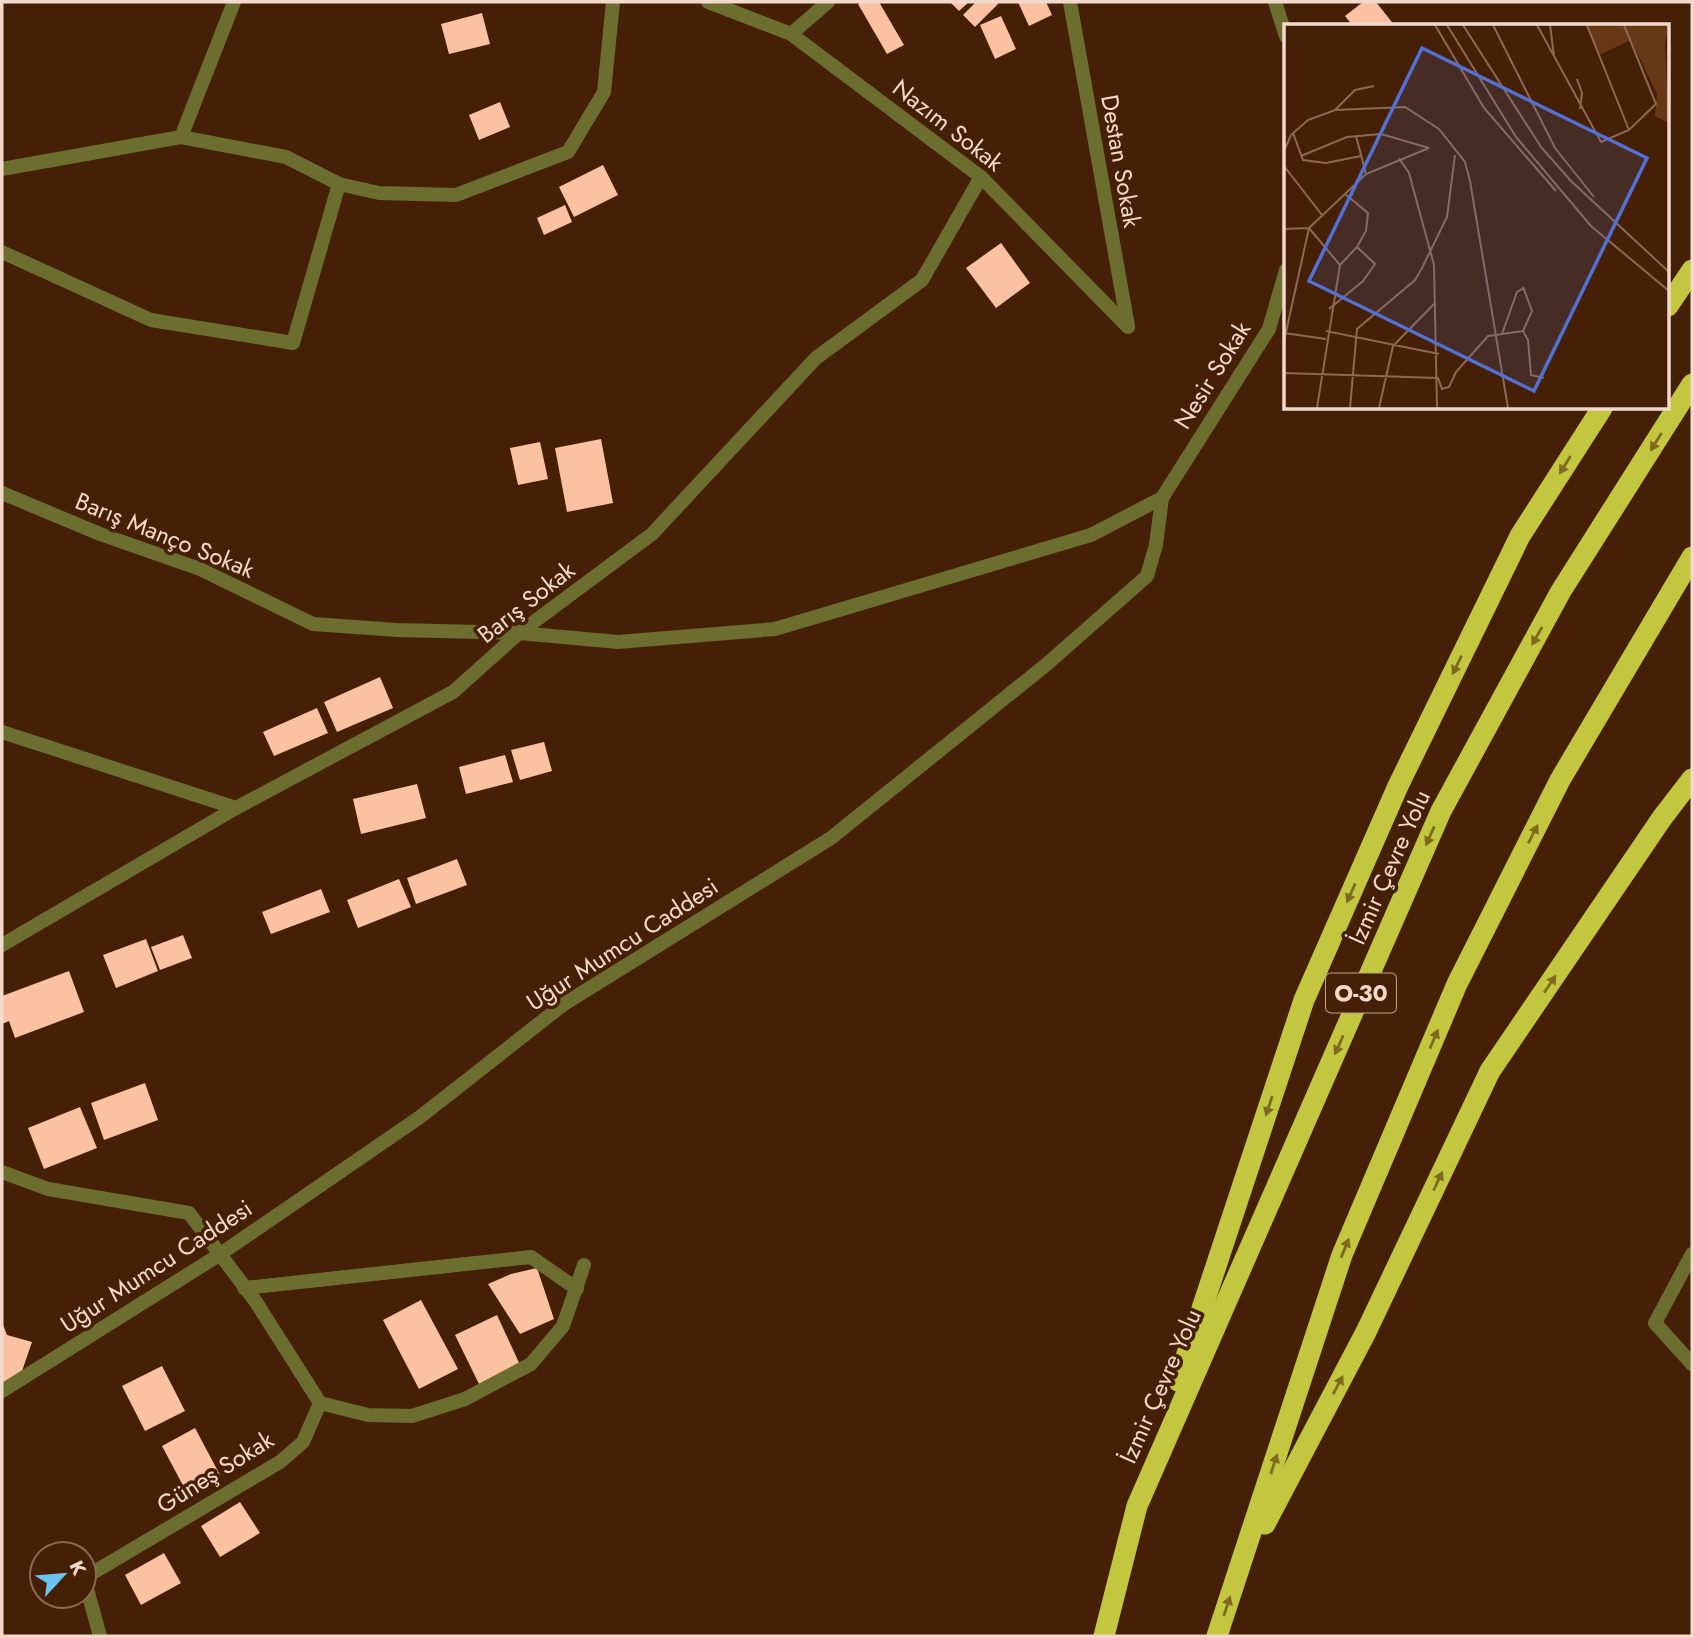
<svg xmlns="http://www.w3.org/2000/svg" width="1694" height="1638" viewBox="0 0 1694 1638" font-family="Jost,sans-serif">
  <rect width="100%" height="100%" fill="#462006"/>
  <g fill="#fbc2a1">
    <polygon points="862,2 879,2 904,45 887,54 858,4"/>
    <polygon points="950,2 969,2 959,11"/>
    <polygon points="976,2 996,2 998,4 975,27 963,15"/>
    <polygon points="1018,2 1046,2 1052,15 1029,26"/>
    <polygon points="1363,2 1376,2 1395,26 1353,26 1345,16"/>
    <polygon points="482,13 490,44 449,54 441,24"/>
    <polygon points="1001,16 1016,49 995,59 980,25"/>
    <polygon points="500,102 510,127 479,140 469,115"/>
    <polygon points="603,165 618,195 574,217 559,187"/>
    <polygon points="565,205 572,222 544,235 537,218"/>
    <polygon points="1001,243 1030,283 996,308 966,268"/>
    <polygon points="601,439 613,503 567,512 555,448"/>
    <polygon points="540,442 548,479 518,485 510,448"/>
    <polygon points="380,677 393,708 337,732 324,702"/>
    <polygon points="317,708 328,733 274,756 263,732"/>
    <polygon points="544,742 552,771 520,780 511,750"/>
    <polygon points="505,755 513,782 466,794 459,767"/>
    <polygon points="417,784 426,818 361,834 353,799"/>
    <polygon points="457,859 467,885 416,904 407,878"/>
    <polygon points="399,879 411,907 358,928 347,900"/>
    <polygon points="321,889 330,912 271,934 262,912"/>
    <polygon points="183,935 192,958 160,970 151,947"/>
    <polygon points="146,939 158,971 116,988 103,955"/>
    <polygon points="69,971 84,1012 15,1038 9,1021 2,1024 2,996"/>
    <polygon points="145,1083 158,1120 104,1140 91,1103"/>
    <polygon points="80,1107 97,1148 44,1169 28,1128"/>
    <polygon points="537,1268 554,1319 520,1334 488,1284 511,1274"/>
    <polygon points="421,1300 458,1369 419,1389 383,1320"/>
    <polygon points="497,1315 521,1367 480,1386 455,1335"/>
    <polygon points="2,1322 7,1335 32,1342 22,1371 2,1384"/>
    <polygon points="162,1366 185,1411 145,1431 122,1386"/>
    <polygon points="195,1428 220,1475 187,1493 162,1446"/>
    <polygon points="240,1502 260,1533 220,1557 201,1526"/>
    <polygon points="164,1553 181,1583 141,1605 125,1575"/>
  </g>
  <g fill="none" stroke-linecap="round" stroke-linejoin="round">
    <g stroke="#6b6e2e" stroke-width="14">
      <polyline points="708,2 791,34 981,177 1128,327"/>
      <polyline points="1070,2 1128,326"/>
      <polyline points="1275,2 1286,36"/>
      <polyline points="791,34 828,2"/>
      <polyline points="2,169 181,137 234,2"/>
      <polyline points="339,184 379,193 456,195 568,152 604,92 613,2"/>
      <polyline points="2,252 151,320 293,343 339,184 286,157 181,137"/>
      <polyline points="2,493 100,534 200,569 313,624 397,630 519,633 618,642 775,629 1091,535 1162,498"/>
      <polyline points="2,732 236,808"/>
      <polyline points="2,945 236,808 453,692 519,633 652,534 816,358 922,280 981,177"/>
      <polyline points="2,1172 48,1189 189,1213 256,1302 320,1403 303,1442 280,1462 84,1578 100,1636"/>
      <polyline points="1692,1254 1655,1323 1692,1364"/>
      <polyline points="244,1288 531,1257 577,1289"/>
      <polyline points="2,1391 219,1255 420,1117 564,1004 831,838 1047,664 1147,576 1156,545 1162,498 1269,329 1286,270"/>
      <polyline points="320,1403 368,1415 412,1416 465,1399 531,1364 563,1326 584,1265"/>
    </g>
    <g stroke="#c3c73f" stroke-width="21">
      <polyline points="1668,306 1692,270"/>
      <polyline points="1178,1381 1304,1000 1398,786 1520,536 1602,408"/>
      <polyline points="1265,1524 1366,1332 1490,1071 1662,818 1692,779"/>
      <polyline points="1104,1636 1137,1506 1441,811 1561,591 1692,384"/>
      <polyline points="1217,1636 1342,1255 1457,984 1560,780 1692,557"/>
    </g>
  </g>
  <defs><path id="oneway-solid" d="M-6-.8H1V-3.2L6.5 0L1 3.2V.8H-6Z" transform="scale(1.75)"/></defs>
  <g fill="#7e6b20">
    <use href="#oneway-solid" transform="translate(1656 442) rotate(122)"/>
    <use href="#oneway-solid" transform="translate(1565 465) rotate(122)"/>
    <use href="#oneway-solid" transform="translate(1537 636) rotate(119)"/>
    <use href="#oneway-solid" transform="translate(1457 665) rotate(116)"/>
    <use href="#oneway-solid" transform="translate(1533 834) rotate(-63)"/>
    <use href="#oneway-solid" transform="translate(1430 836) rotate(114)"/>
    <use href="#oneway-solid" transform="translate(1351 893) rotate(114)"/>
    <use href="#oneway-solid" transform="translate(1550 984) rotate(-56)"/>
    <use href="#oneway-solid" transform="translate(1434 1039) rotate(-67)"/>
    <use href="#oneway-solid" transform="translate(1339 1045) rotate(114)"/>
    <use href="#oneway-solid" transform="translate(1269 1106) rotate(108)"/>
    <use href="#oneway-solid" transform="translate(1438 1181) rotate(-65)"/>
    <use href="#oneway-solid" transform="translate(1345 1248) rotate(-68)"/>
    <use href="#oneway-solid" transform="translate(1338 1385) rotate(-62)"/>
    <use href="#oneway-solid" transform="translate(1274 1464) rotate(-72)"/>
    <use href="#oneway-solid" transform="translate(1227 1606) rotate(-72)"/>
  </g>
  <g text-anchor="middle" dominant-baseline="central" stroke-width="7" stroke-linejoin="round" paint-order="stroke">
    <rect fill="#462006" stroke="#bea290" stroke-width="2" x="1326" y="973.5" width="70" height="39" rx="5"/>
    <g font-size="23" font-weight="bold" fill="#f2d9cb">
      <text x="1361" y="993">O-30</text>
    </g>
    <g font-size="24" fill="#f2d9cb" stroke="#462006">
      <text transform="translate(948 125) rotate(38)">Nazım Sokak</text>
      <text transform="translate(1121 161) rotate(80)">Destan Sokak</text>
      <text transform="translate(1212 375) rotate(-58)">Nesir Sokak</text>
      <text transform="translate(165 535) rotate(22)">Barış Manço Sokak</text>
      <text transform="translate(526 602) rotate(-38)">Barış Sokak</text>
      <text transform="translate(1389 867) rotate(-66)">İzmir Çevre Yolu</text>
      <text transform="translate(622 944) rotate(-33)">Uğur Mumcu Caddesi</text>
      <text transform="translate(156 1266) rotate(-33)">Uğur Mumcu Caddesi</text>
      <text transform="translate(1160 1386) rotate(-66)">İzmir Çevre Yolu</text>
      <text transform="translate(215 1472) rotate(-32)">Güneş Sokak</text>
    </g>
  </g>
  <g transform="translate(1284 24)">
    <rect width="385" height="385" fill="#462006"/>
    <path d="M301,1H385L381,20L385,99L371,92L373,70L347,16L315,31Z" fill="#683716"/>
    <path fill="none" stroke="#8b6a55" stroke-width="2" d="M151,1L200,84L272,167M163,1L232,113L307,202L385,267M179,1L257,123L287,157L385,248M209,1L271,124L310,173M253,1L317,118L345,106L372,80L340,1M266,1L270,32M303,1L345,106M293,55L298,69L296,85M51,86L71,66L90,62M9,109L19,136L42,139L77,132M72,112L82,150M0,127L7,111L24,96L51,86L121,83L155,105L181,138L186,157L224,384M17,132L63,113L97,110L145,124M115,134L125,149L150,241L153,384M0,142L38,191M61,170L84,189L82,207L73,223M25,204L56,241L33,384M0,205L25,204L82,150L145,124M45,285L79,257L91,240L73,223L56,241M42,307L155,330M239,307L248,287L239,263M0,309L42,315M218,310L233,268L240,264M0,317L25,204M0,349L154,354L158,365L165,363L172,348L204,312L239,307L244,316L247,351L260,354M66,384L73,305L131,256L138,244L163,193L171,131M95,384L109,322L151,279"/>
    <path fill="#5271d5" fill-opacity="0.15" stroke="#5271d5" stroke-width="3.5" d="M138,24L363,134L250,367L25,257Z"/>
    <rect width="385" height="385" fill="none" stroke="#f2d9cb" stroke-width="3.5"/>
  </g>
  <rect width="1694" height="1638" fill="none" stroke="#f2d9cb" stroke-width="7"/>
  <g transform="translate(63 1575) rotate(64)"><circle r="33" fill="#462006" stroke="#8b6a55" stroke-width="2"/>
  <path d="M0-5L12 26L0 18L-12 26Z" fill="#68c4f0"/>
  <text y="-10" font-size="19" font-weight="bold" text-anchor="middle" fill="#f2d9cb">K</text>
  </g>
</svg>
